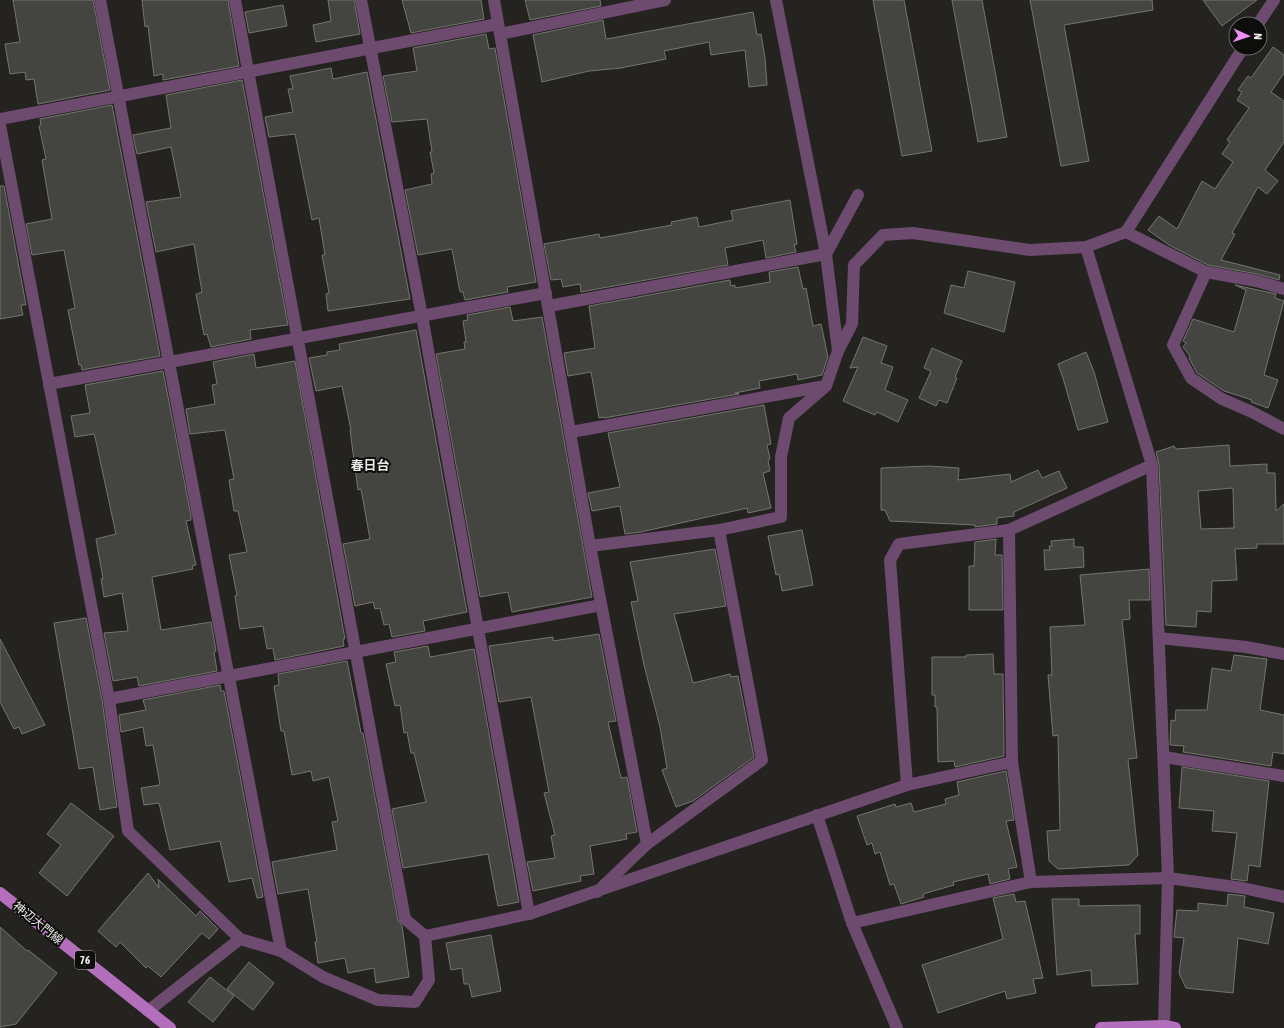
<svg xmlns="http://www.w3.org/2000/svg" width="1284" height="1028" viewBox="0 0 1284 1028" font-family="'Asap Condensed','Noto Sans JP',sans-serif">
  <rect width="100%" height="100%" fill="#242320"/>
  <g fill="#444440" stroke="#757470" fill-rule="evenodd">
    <polygon points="13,0 93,0 110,90 38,104 34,79 26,80 25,72 10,74 5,44 20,42"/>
    <polygon points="142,0 228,0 239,66 163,80 163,74 154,76 148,26 145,27"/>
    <polygon points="328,0 354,0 360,34 316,42 313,25 331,21"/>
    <polygon points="402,0 481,0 484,19 411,33"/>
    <polygon points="525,0 600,0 601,6 530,20"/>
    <polygon points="873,0 904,0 932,151 902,156"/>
    <polygon points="952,0 982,0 1007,137 978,142"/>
    <polygon points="1030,0 1152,0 1153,10 1064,25 1089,161 1061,166"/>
    <polygon points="1203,0 1257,0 1222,26"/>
    <polygon points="283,5 287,26 249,33 245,12"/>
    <polygon points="753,12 757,35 761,34 765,58 767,85 749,87 745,50 711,55 709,42 664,51 666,59 621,68 589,71 542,82 533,35 603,20 606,39 612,38"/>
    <polygon points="486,34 489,49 495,48 536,282 507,287 508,292 465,300 463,292 460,292 452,249 418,255 405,190 432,184 431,174 434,173 430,152 432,152 427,119 392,122 383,76 417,71 413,48"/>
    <polygon points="1273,47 1284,55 1284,73 1271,92 1284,101 1284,142 1265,170 1278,181 1267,194 1258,187 1232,233 1235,234 1221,260 1280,275 1279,280 1257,274 1208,265 1169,245 1148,230 1159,216 1177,229 1202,181 1215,189 1233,162 1222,154 1230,142 1227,140 1249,108 1237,100 1242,92 1238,90 1248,76 1251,78"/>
    <polygon points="331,68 333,79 367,72 410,299 328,311 326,294 329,293 322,255 325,255 319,218 312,220 295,134 269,137 265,117 293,112 288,89 293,89 290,76"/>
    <polygon points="242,80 288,325 250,330 251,339 211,347 207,334 204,335 196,294 202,292 194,244 156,252 146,202 181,197 171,147 137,154 133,135 171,128 166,95"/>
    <polygon points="112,105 160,356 82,370 81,365 79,365 68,310 75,308 64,250 32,255 26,224 52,219 42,160 46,159 39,126 41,125 40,119"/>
    <polygon points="0,186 4,186 26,305 21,305 23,315 0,319"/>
    <polygon points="790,200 797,244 794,245 796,252 766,258 763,240 725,248 728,265 581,292 580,284 563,287 561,279 551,280 544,244 599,234 600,238 672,225 671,222 697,217 699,227 733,220 731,211"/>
    <polygon points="798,267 803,289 806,288 813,326 821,324 828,357 822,375 798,380 797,374 759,381 760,388 735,393 739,394 604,418 604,417 599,418 591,372 568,376 564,353 595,348 589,306 730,280 731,286 735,285 735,288 770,282 769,272"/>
    <polygon points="968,271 1015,282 1004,332 944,313 951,285 964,288"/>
    <polygon points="1235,285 1276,294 1275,298 1284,301 1264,375 1278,380 1268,408 1251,402 1252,400 1224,391 1197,373 1189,358 1190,356 1183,347 1186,343 1183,341 1193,319 1234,332 1246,290"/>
    <polygon points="510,307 513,321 542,317 592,597 512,612 508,592 480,597 436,354 465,349 464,342 466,342 463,321 468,320 467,315"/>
    <polygon points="416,330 467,612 423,621 425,631 392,637 389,624 384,625 380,608 375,609 373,602 355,606 343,544 370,539 361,489 358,490 350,430 351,430 342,386 316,391 309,358 327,355 327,352 340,350 339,344"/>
    <polygon points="863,337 887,346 881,363 893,367 885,390 908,400 898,422 877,412 875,415 843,401 858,367 850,368"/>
    <polygon points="932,348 962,361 955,377 957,378 947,403 939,400 936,406 919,398 931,371 924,368"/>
    <polygon points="1086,352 1094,372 1108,422 1078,430 1063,378 1058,364"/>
    <polygon points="254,354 256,368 295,361 345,639 343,639 344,646 275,660 273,648 267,649 263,626 240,629 235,596 237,595 229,555 247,552 238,511 234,511 229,480 234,479 225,430 190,434 186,409 215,404 212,385 217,384 213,362"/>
    <polygon points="163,371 191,516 191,520 186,521 196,565 192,566 193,569 152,577 161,630 211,622 216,651 214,652 217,671 139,686 137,677 113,681 104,633 128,631 122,593 104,597 101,579 103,579 96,539 116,534 95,437 94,434 75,437 71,416 90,413 85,385"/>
    <polygon points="764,405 771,444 767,445 770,459 768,460 770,471 763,473 771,508 748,513 747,508 641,532 625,534 620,506 592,511 588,493 620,487 608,433"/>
    <path d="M1229,445L1230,466L1267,464V473H1275L1276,511L1284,504V544H1257V548L1235,549L1237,580L1212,581L1211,612L1197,611L1196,627L1166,625L1159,465L1156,452L1174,446L1176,449ZM1233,488L1234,528L1201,529L1198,491Z"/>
    <polygon points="929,466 959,468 958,480 1010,474 1011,482 1038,470 1042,478 1059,471 1067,488 1014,512 1014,516 997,518 997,524 975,527 975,525 890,521 885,510 881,510 881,468"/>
    <polygon points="802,530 813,585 782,591 779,574 776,575 768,536"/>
    <polygon points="996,539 995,555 1002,555 1003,610 969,610 969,566 974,566 975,542"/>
    <polygon points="1074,539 1074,547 1083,547 1084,567 1045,570 1044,550 1050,550 1049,546 1052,546 1051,541"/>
    <polygon points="715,549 726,606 674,614 693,683 730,674 731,677 738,676 754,757 693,801 676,807 662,770 667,768 660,727 644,665 631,602 638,601 630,562"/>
    <polygon points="1149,569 1150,600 1129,600 1130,619 1122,620 1137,758 1128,759 1138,855 1129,865 1058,869 1049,861 1047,831 1060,830 1058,735 1053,736 1048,675 1052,675 1050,627 1085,625 1080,575"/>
    <polygon points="86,618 102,700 117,807 100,810 93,767 79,769 54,623"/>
    <polygon points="599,634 616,721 608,722 621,778 627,777 637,832 626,834 627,839 590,846 594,874 580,876 581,881 533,891 527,862 555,858 551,836 555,835 544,793 549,792 531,697 499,702 489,646 553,637 553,641"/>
    <polygon points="0,639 45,725 22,734 19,727 14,729 0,702"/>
    <polygon points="428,646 430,657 474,649 519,902 498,906 488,854 403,868 392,809 426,802 414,753 411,753 407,732 404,733 400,705 395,706 386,664 396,662 394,652"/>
    <polygon points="993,654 994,674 1003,674 1004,756 955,767 954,761 938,762 937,707 935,707 935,695 932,695 932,657 966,657 966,655"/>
    <polygon points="1234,655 1267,659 1260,710 1284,715 1284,754 1273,752 1271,766 1183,752 1184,746 1170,745 1171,720 1175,721 1176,710 1207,710 1212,668 1231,671"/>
    <polygon points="347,661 361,733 363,733 398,920 402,926 409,977 376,983 374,968 348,973 345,958 318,963 315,942 317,942 308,889 278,894 272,862 337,850 332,822 338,821 329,777 313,781 311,771 292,775 284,731 281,731 274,686 279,685 278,674"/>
    <polygon points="220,685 221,691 224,691 263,897 257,898 252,878 229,882 220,841 170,850 159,803 144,805 141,788 160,785 153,745 146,746 143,727 121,732 119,715 146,710 143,700"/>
    <polygon points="1182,767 1269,781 1260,867 1249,865 1247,881 1231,879 1237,833 1212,831 1214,811 1179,808"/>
    <polygon points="1006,771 1014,820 1006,821 1017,867 1008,869 1010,879 990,884 988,874 953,882 954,885 923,894 924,897 901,904 894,884 890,885 880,852 875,854 872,843 867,845 857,816 895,804 896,807 911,803 914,812 946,804 945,799 959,795 957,782"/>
    <polygon points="71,803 114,836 67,896 39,873 61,845 47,834"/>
    <polygon points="148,873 159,888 158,879 196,916 200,911 218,929 209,939 202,933 161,977 148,966 146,968 120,942 116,947 98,931"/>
    <polygon points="1014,894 1016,902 1025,901 1043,978 1033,979 1036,993 1007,999 1005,991 938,1013 922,965 1003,939 993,898"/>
    <polygon points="1228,894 1245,896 1244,907 1274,913 1268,944 1238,938 1233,993 1186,988 1179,973 1184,938 1174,937 1177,910 1198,911 1198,903 1227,906"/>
    <polygon points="1052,899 1079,899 1079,906 1140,905 1140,934 1135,934 1138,984 1092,986 1091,970 1057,975"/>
    <polygon points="0,927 27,951 28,950 57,973 16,1024 0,1027"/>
    <polygon points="491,935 501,991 472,997 469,984 464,984 462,968 451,970 446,943"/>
    <polygon points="249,962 274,983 253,1010 227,989"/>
    <polygon points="210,977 234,996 213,1022 188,1002"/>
  </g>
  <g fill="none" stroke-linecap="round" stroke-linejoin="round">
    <g stroke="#6c4b6f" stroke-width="12">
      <polyline points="100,0 281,951"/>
      <polyline points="361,0 422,316 529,914"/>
      <polyline points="494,0 590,546 647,844"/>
      <polyline points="776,0 826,254 838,351"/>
      <polyline points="1258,24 1274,0"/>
      <polyline points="500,34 665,0"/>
      <polyline points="0,119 498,24"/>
      <polyline points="0,125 109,699 128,831 240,939"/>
      <polyline points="1126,232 1206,272 1256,281 1284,289"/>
      <polyline points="1086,247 1152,465 1168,878 1164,1026"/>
      <polyline points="1206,272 1173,345 1191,378 1222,399 1252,412 1284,429"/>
      <polyline points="549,306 826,254 858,195"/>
      <polyline points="49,384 546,293"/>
      <polyline points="571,432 825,386"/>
      <polyline points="1009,530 1012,762 1031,882"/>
      <polyline points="590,546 719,530"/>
      <polyline points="1159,638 1246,647 1284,654"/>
      <polyline points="109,699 601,605"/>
      <polyline points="1164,757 1284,776"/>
      <polyline points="907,785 890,560 899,544 1009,530 1152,465"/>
      <polyline points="817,815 852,923 897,1028"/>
      <polyline points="597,892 647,844 762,760 719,530 781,517 781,457 789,418 826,386 838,351 852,324 854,265 883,235 913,233 1030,250 1086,247 1126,232 1243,48"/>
      <polyline points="852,923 1031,882 1168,878 1243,888 1284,897"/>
      <polyline points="425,936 529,914 907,785 1012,762"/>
      <path d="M148,1011L240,939L281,951L323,977L378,1000L415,1002L429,980L425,936L405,919C347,613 294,306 235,0"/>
    </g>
    <g stroke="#b46fbc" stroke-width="12">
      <polyline points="0,893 170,1028"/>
      <polyline points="1101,1028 1164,1026 1175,1028"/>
    </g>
  </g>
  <g text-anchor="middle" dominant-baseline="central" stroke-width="4" stroke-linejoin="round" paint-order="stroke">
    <rect fill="#0d0d0b" stroke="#a9a8a6" stroke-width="1" x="75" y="951" width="20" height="18" rx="3"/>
    <g font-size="11" font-weight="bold" fill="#ecebe9">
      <text x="85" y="960">76</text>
    </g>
    <g font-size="12" fill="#ecebe9" stroke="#0d0d0b">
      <text transform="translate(38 923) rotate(39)">神辺大門線</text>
    </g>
    <g font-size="13" font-weight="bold" fill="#ecebe9" stroke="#0d0d0b">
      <text x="370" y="465">春日台</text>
    </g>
  </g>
  <g transform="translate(1248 36) rotate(93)"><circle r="19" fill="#0d0d0b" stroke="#666664"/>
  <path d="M0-3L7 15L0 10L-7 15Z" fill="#ee8cf8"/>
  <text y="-6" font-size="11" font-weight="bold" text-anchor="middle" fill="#ecebe9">N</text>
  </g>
</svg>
